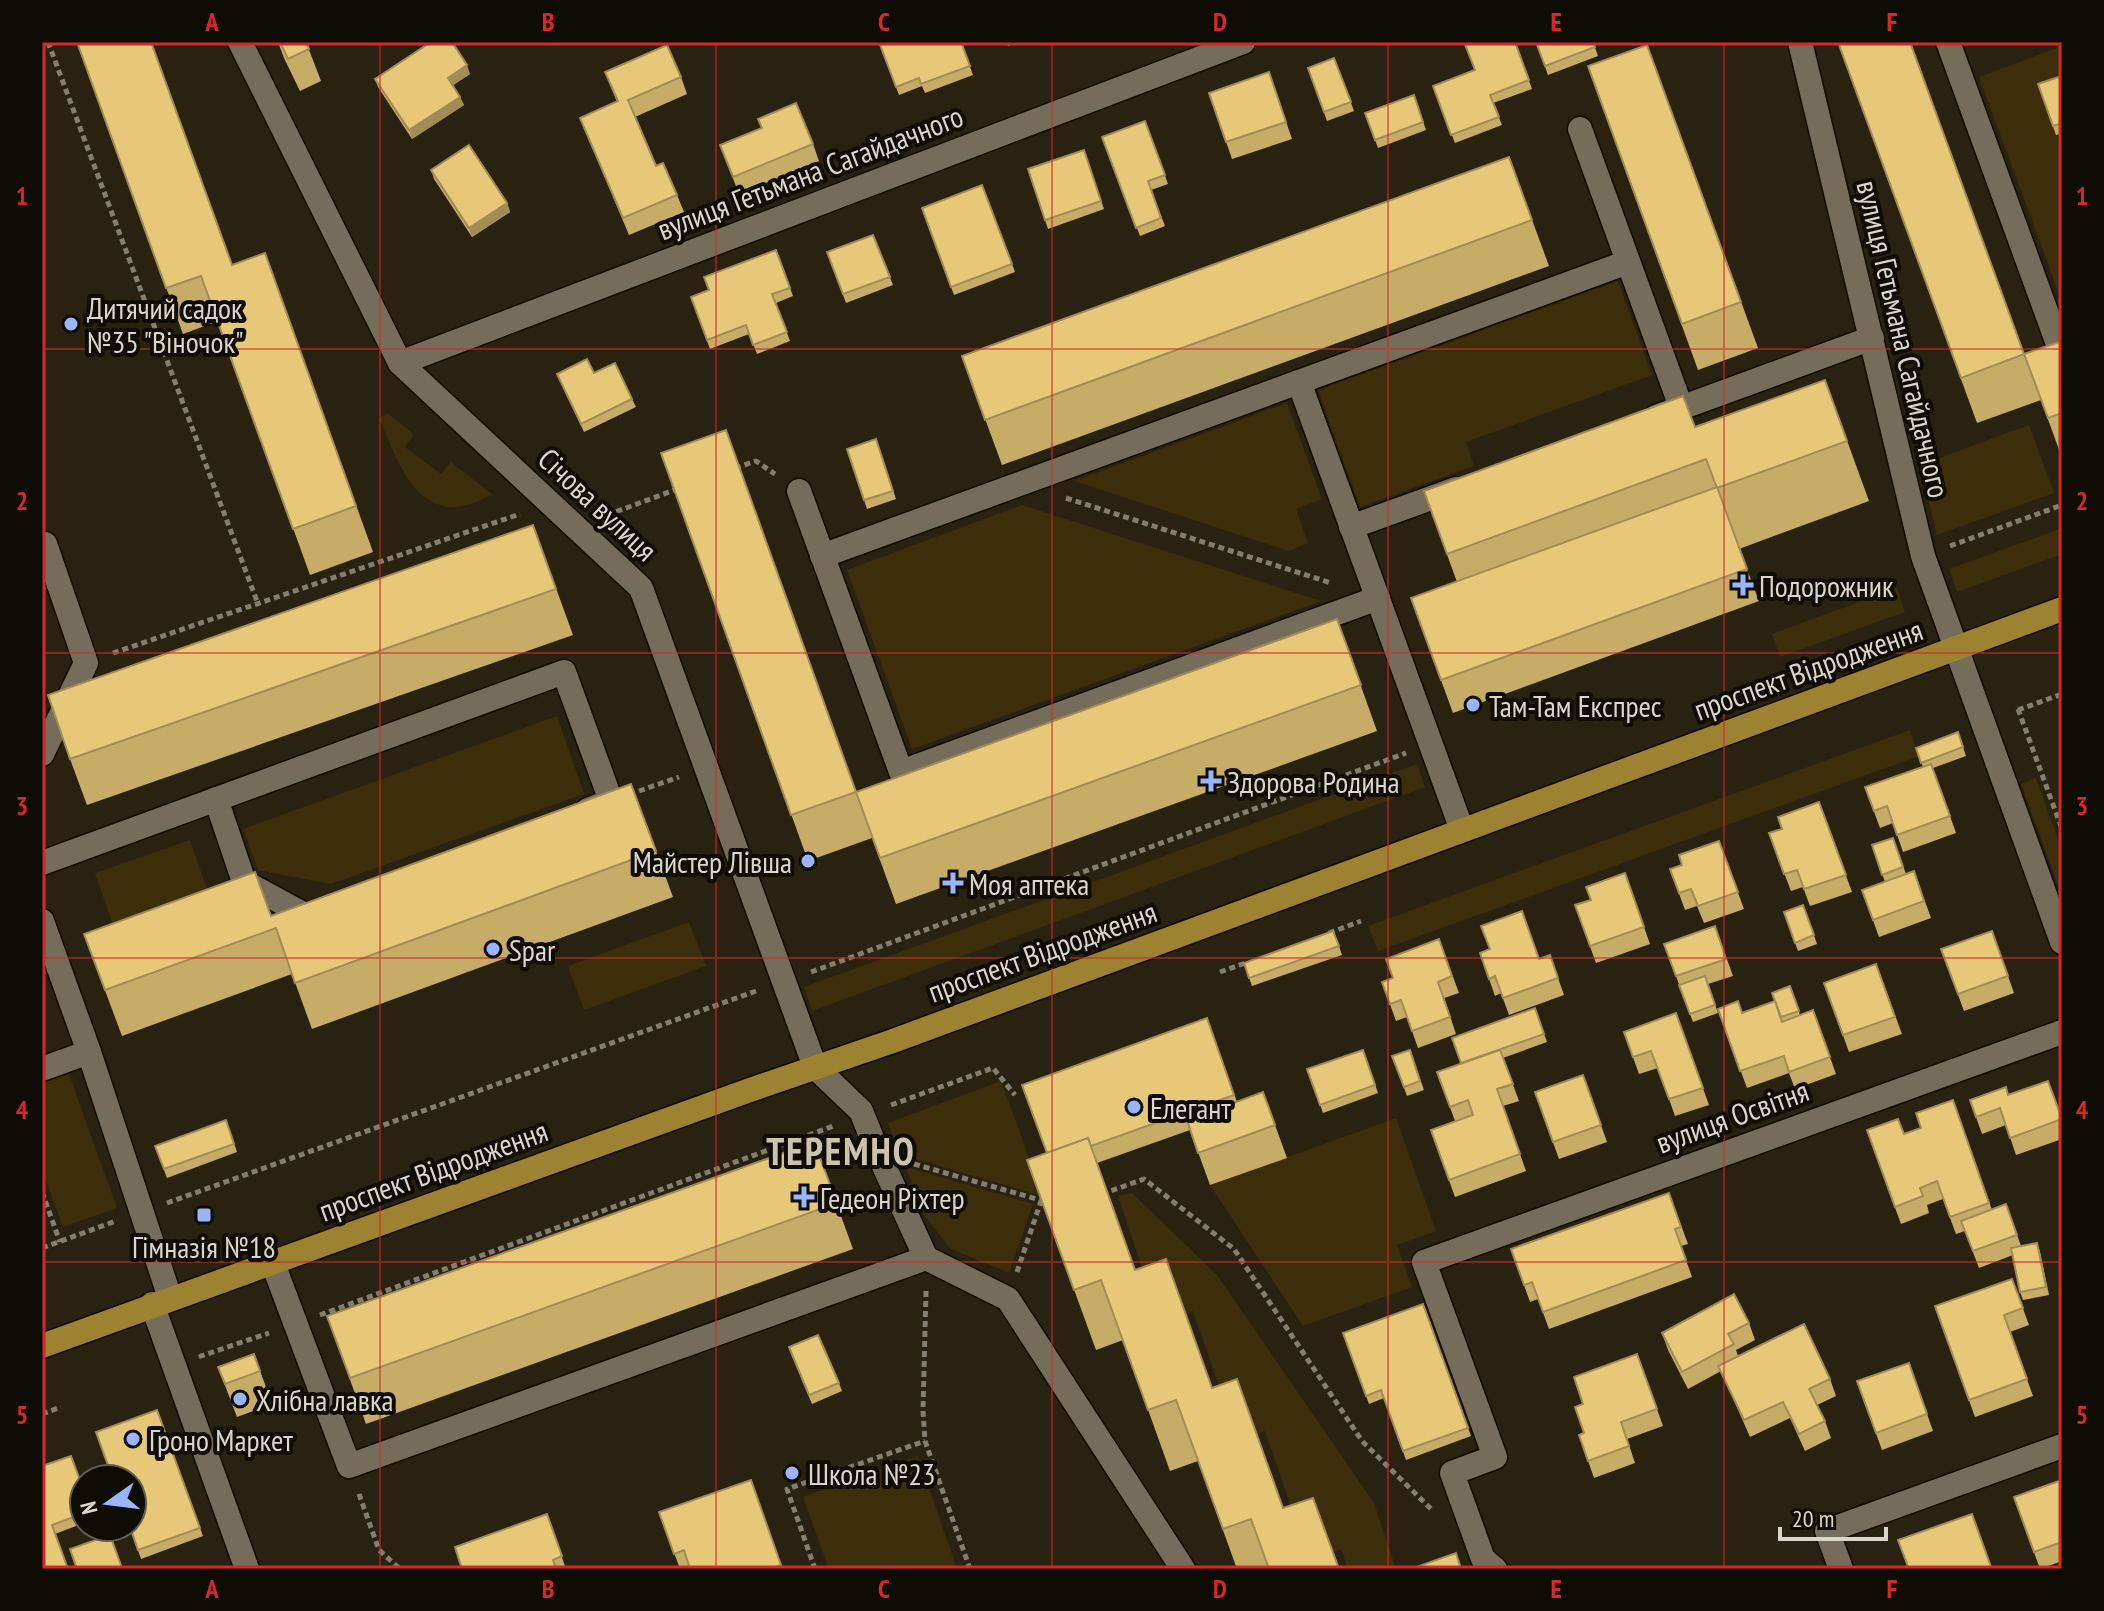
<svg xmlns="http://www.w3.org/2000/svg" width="2104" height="1611" viewBox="0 0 2104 1611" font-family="'PT Sans Narrow',sans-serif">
  <rect width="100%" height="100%" fill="#292211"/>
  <g fill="#3c2e0a">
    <polygon points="2062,46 2062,302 1979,77"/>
    <polygon points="1618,281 1652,375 1466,442 1474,466 1360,507 1318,390"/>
    <polygon points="1287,403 1322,499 1296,509 1308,543 1289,551 1074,481"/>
    <path d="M387,413L414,434L405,447L441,474L451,462L493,495C482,499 469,506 457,507C410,509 395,452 379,418Z"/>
    <polygon points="2029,425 2054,493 1937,535 1920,465"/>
    <polygon points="1022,505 1321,601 912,749 847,570"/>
    <polygon points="2062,528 2062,554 1957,592 1949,569"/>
    <polygon points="1897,588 1905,612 1780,657 1772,634"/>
    <polygon points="557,716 584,794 331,884 258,870 243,829"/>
    <polygon points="1910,730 1919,756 1378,951 1368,926"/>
    <polygon points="1417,764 1425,787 812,1011 804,987"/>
    <polygon points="2036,778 2062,851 2062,896 2021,784"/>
    <polygon points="190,840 209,895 114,928 95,873"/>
    <polygon points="689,922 706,966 584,1010 568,966"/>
    <polygon points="67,1069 117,1208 63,1227 42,1170 42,1078"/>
    <polygon points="1001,1081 1043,1196 898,1154 888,1123"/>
    <polygon points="1396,1118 1436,1231 1397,1245 1412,1287 1303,1326 1210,1185"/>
    <polygon points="906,1167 1033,1204 1009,1273 951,1249 923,1214"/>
    <polygon points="1132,1193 1217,1275 1374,1503 1396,1569 1348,1569 1341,1549 1309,1560 1265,1431 1237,1439 1193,1311 1160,1322 1118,1196"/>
    <polygon points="918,1456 957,1569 829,1569 803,1497"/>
  </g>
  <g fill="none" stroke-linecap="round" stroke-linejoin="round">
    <g stroke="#110b00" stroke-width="27">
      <g id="minor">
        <polyline points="240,42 400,363 641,588 815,1067 861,1111 878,1153 926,1258 1008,1299 1183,1569"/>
        <polyline points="1800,42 1923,556 2062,942"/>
        <polyline points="1948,42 2062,355"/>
        <polyline points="1580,129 1681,407"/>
        <polyline points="400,363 1243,42"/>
        <polyline points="1299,382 1462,830"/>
        <polyline points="1656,417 1872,338"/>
        <polyline points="799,491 901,772 1378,598"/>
        <polyline points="1351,527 1456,489"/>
        <polyline points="822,556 1628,262"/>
        <polyline points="42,754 86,663 45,544"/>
        <polyline points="216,799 244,882 307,916 322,910"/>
        <polyline points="42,863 564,672 611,801 588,810"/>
        <polyline points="42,921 89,1052 170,1298"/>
        <polyline points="42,1069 89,1052"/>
        <polyline points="272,1261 349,1466 926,1258"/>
        <polyline points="152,1304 247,1569"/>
        <polyline points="1495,1569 1483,1559 1452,1473 1495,1457 1424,1262 2062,1032"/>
        <polyline points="1841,1569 1827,1531 2062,1446"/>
      </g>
    </g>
    <g stroke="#110b00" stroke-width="27">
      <polyline id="major" points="42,1346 750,1090 893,1041 2062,609"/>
    </g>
    <g stroke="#837e70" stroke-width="5" stroke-dasharray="6 4" stroke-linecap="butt">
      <polyline points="48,42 258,604"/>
      <polyline points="735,468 756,461 775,474"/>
      <polyline points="1066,498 1331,583"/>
      <polyline points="607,515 680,488"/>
      <polyline points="1950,546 2062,505"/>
      <polyline points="113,653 520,514"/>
      <polyline points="2018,709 2062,829"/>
      <polyline points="2018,710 2062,694"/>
      <polyline points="639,791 679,777"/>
      <polyline points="1329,933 1361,921"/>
      <polyline points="811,972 1406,753"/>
      <polyline points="1220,972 1248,962"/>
      <polyline points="891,1105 993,1068 1015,1095"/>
      <polyline points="914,1164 1047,1202"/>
      <polyline points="42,1192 60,1242"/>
      <polyline points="1102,1194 1144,1179 1234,1249 1362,1441 1433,1511"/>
      <polyline points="167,1203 756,991"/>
      <polyline points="42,1248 116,1221"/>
      <polyline points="1017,1272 1041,1201"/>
      <polyline points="926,1291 923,1411 925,1441 970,1569"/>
      <polyline points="320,1315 836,1125"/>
      <polyline points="202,1358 201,1356 269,1333"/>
      <polyline points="42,1414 61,1407"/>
      <polyline points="359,1494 379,1550 400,1569"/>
      <polyline points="815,1569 787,1489 925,1441"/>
    </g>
    <use href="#minor" stroke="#756d5a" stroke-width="24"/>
    <use href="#major" stroke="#9d8232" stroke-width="24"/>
  </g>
  <g fill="#c7ac68">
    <polygon points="77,42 232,265 265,253 373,552 310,575 218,321 183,334"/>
    <polygon points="278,42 306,42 321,81 300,91 284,58"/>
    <polygon points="879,42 961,42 973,75 925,93 922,86 899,95"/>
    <polygon points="1006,42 1017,42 1008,46"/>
    <polygon points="1515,42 1532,89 1493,103 1502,125 1455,143 1433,86 1475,70"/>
    <polygon points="1536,42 1593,42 1598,56 1548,75"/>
    <polygon points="1838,42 2024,354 2062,341 2062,458 2041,400 1977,423"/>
    <polygon points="1647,45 1758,348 1698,370 1588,66"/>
    <polygon points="1334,58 1354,111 1327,121 1308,68"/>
    <polygon points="605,72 681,77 687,94 635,117 656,166 677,195 684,212 629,235 580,118 617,102"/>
    <polygon points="1269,72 1292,139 1232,159 1209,93"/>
    <polygon points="470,74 453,85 464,105 412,139 378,87 375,79"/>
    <polygon points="2062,76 2062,133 2056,135 2038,84"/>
    <polygon points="1414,95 1426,130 1378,148 1365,113"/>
    <polygon points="1145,121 1168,184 1151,190 1165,226 1140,236 1102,137"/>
    <polygon points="813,144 819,161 739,194 720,145"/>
    <polygon points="1084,150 1104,209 1048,229 1028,169"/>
    <polygon points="1509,157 1549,266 1002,465 962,356"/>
    <polygon points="431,170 507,203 510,212 472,237 434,179"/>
    <polygon points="982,185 1015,272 954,295 922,208"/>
    <polygon points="873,235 893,285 846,303 827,252"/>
    <polygon points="776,250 793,296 776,303 790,341 757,354 749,334 710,349 691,297 709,290"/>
    <polygon points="594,373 632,399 636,407 584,432 557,374"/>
    <polygon points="1825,380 1869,501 1739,549 1737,543 1759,601 1453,713 1411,598 1457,582 1424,491 1695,427"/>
    <polygon points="876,439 896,499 867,509 847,449"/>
    <polygon points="661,453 856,792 1337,619 1377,731 896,904 872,838 808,861"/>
    <polygon points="533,525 573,635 87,805 70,759"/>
    <polygon points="1958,732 1966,756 1933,768 1956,833 1903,852 1893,823 1880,828 1865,787 1923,767 1916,748"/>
    <polygon points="631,784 673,897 312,1029 292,974 122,1036 84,934 271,916"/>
    <polygon points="1819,802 1852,892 1810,906 1803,887 1791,891 1769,833 1782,829"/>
    <polygon points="1893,838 1906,874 1914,871 1931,918 1879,937 1862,890 1885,882 1872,845"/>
    <polygon points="1719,841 1744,909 1704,923 1697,906 1685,910 1670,869 1682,865"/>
    <polygon points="1625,873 1650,944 1596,963 1575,905 1590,900"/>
    <polygon points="1803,905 1817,944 1798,951 1784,912"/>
    <polygon points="1715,926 1733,976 1708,984 1718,1013 1693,1022 1664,944"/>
    <polygon points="1992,931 2014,993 1964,1011 1941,949"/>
    <polygon points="1439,939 1459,993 1444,998 1456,1034 1418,1048 1407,1017 1396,1021 1382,982 1393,978"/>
    <polygon points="1339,946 1342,955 1252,986 1244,963"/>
    <polygon points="1490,949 1539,959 1550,955 1564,995 1509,1015 1501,993 1495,996 1480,953"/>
    <polygon points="1876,964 1902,1034 1849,1052 1824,983"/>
    <polygon points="1790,986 1800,1015 1813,1010 1836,1074 1795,1089 1789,1073 1747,1088 1718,1009 1742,1013 1775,1001"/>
    <polygon points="1535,1008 1547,1042 1503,1058 1519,1101 1503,1106 1526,1171 1455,1197 1431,1130 1455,1121 1437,1072 1461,1064"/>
    <polygon points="1676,1013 1709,1105 1675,1116 1658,1068 1639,1074 1624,1032"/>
    <polygon points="1207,1018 1237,1102 1263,1092 1287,1158 1210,1185 1190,1130 1097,1163 1135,1270 1212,1388 1284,1508 1339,1569 1237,1569 1198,1461 1170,1471 1123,1340 1096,1350 1027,1160 1047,1153"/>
    <polygon points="1363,1050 1378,1093 1323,1113 1307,1069"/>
    <polygon points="1410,1050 1424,1090 1407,1096 1392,1056"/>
    <polygon points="1583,1075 1607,1142 1559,1159 1535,1092"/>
    <polygon points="2009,1095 2062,1119 2062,1139 2016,1155 2006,1125 1982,1134 1970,1100"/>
    <polygon points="1953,1100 1992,1210 2006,1204 2021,1246 2037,1243 2040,1252 2049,1295 2023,1300 2020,1292 2013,1255 1979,1268 1965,1231 1956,1234 1943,1199 1927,1205 1929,1213 1901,1224 1867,1130 1904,1134 1921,1128"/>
    <polygon points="226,1120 237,1152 167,1178 155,1146"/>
    <polygon points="814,1142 853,1249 366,1424 327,1316"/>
    <polygon points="1669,1193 1688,1244 1681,1246 1692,1277 1549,1329 1538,1299 1530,1302 1511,1249"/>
    <polygon points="2012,1279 2029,1325 2010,1332 2033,1396 1975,1417 1935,1306"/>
    <polygon points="1423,1304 1471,1436 1406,1460 1384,1398 1369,1404 1343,1333"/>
    <polygon points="1749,1323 1755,1340 1736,1350 1738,1356 1830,1379 1836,1396 1817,1405 1825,1421 1831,1438 1805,1451 1790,1418 1750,1437 1721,1371 1688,1389 1668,1350 1662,1333"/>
    <polygon points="254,1354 272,1404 237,1417 218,1367"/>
    <polygon points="1637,1354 1663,1426 1627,1439 1635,1463 1594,1478 1579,1435 1584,1433 1583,1404"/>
    <polygon points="792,1356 839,1383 842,1391 812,1404"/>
    <polygon points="1909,1363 1933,1431 1882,1450 1857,1381"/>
    <polygon points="157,1410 203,1536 141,1559 130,1527"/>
    <polygon points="42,1466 84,1490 84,1523 55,1534 42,1569"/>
    <polygon points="751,1480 783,1569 680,1569 659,1512"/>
    <polygon points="2062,1480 2062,1561 2040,1569 2014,1497"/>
    <polygon points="547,1514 566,1569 462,1569"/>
  </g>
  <g fill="#a28c55">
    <polygon points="467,65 470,74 452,86 448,78"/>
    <polygon points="460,97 464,105 412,139 409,130"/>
    <polygon points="507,203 510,212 472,237 469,228"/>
    <polygon points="2037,1243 2040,1252 2049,1295 2046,1287"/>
  </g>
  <g fill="#e7c879" stroke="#a28c55" stroke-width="2">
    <polygon points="77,42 151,42 232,265 265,253 356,506 293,529 201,276 166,288"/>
    <polygon points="280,42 306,42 309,49 288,59"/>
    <polygon points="431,42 452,42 467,65 448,78 460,97 409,130 375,79"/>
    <polygon points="879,42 961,42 970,66 921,84 919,78 896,87"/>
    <polygon points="1464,42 1515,42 1529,80 1490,95 1499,117 1451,135 1433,86 1475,70"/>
    <polygon points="1536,42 1593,42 1595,47 1545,66"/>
    <polygon points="1838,42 1910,42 2024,354 2062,341 2062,413 2048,418 2024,354 1961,378"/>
    <polygon points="667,45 681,77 628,100 656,166 663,163 677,195 623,218 580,118 618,101 605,72"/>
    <polygon points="1647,45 1741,302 1682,324 1588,66"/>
    <polygon points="1334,58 1351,102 1324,112 1308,68"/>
    <polygon points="1269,72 1286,122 1226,142 1209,93"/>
    <polygon points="2062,76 2062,123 2053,126 2038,84"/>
    <polygon points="1414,95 1423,122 1375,140 1365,113"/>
    <polygon points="796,103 813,144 733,177 720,145 762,128 758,119"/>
    <polygon points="1145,121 1165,175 1148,181 1161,218 1136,228 1102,137"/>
    <polygon points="469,145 507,203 469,228 431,170"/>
    <polygon points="1084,150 1101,201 1045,220 1028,169"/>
    <polygon points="1509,157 1532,220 985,420 962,356"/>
    <polygon points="982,185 1012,264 951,287 922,208"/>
    <polygon points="873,235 890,277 843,294 827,252"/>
    <polygon points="776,250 790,288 772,294 787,332 753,345 746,325 707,340 691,297 709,290 704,277"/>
    <polygon points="587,359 594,373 615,363 632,399 581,424 557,374"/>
    <polygon points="1825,380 1847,441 1717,488 1706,459 1447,554 1424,491 1683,396 1695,427"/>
    <polygon points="726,430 856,792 791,815 661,453"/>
    <polygon points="876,439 893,491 864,500 847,449"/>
    <polygon points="1717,487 1747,569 1441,680 1411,598"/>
    <polygon points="533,525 556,589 70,759 48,695"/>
    <polygon points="1337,619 1361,685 880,858 856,792"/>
    <polygon points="1958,732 1963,747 1921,763 1916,748"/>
    <polygon points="1931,764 1950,816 1897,835 1887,806 1874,811 1865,787"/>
    <polygon points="631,784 656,851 295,983 276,928 105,990 84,934 255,872 271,916"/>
    <polygon points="1819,802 1846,875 1804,889 1797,870 1784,874 1769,833 1782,829 1778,817"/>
    <polygon points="1893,838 1903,867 1882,875 1872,845"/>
    <polygon points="1719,841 1738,892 1698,906 1691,889 1679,893 1670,869 1682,865 1679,855"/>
    <polygon points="1914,871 1924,901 1873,920 1862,890"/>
    <polygon points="1625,873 1644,927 1590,946 1575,905 1591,900 1586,887"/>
    <polygon points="1803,905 1814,935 1795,943 1784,912"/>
    <polygon points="1522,911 1539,959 1550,955 1558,978 1503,998 1495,976 1489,979 1480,953 1490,949 1481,926"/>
    <polygon points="1715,926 1726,959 1676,976 1664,944"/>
    <polygon points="1333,931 1339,946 1249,978 1244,963"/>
    <polygon points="1992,931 2008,976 1958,994 1941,949"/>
    <polygon points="1439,939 1452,976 1438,982 1450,1017 1412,1031 1401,1000 1390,1004 1382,982 1393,978 1386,959"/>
    <polygon points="1876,964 1895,1017 1843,1035 1824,983"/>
    <polygon points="1705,976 1715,1005 1690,1014 1679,985"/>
    <polygon points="1790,986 1799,1011 1781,1017 1772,993"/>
    <polygon points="1738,1001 1742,1013 1775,1001 1782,1022 1813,1010 1830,1057 1789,1072 1784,1056 1740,1071 1718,1009"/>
    <polygon points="1535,1008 1544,1034 1461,1063 1452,1038"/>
    <polygon points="1676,1013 1703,1088 1669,1099 1651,1051 1633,1057 1624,1032"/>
    <polygon points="1207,1018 1234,1095 1091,1146 1088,1138 1047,1153 1022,1085"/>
    <polygon points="1363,1050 1375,1085 1320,1105 1307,1069"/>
    <polygon points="1410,1050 1420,1081 1404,1087 1392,1056"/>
    <polygon points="1500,1050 1513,1084 1497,1089 1520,1154 1449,1180 1431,1130 1473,1115 1468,1100 1450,1107 1437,1072"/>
    <polygon points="1583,1075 1601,1125 1553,1142 1535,1092"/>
    <polygon points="2048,1081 2062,1119 2010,1138 2000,1108 1976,1117 1970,1100 2006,1087 2008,1095"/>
    <polygon points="1263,1092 1275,1125 1198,1153 1187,1120"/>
    <polygon points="1953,1100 1989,1203 1950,1217 1937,1181 1920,1188 1923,1196 1895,1207 1867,1130 1898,1119 1904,1134 1921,1128 1916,1113"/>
    <polygon points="226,1120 234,1144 164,1169 155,1146"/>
    <polygon points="1088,1138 1135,1270 1166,1259 1212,1388 1237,1379 1283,1508 1313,1498 1339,1569 1269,1569 1251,1519 1223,1529 1176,1400 1148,1410 1101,1280 1074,1290 1027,1160"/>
    <polygon points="814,1142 837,1203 350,1378 327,1316"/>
    <polygon points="1669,1193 1681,1227 1675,1229 1686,1260 1543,1312 1532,1282 1524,1285 1511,1249"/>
    <polygon points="2006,1204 2017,1235 1973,1251 1961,1221"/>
    <polygon points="2037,1243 2046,1287 2020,1292 2011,1248"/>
    <polygon points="2012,1279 2023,1308 2004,1315 2027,1379 1969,1400 1935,1306"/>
    <polygon points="1734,1294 1749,1323 1728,1334 1734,1344 1682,1372 1662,1333"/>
    <polygon points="1423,1304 1468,1428 1403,1451 1381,1390 1366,1396 1343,1333"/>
    <polygon points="1804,1324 1830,1379 1809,1389 1825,1421 1799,1434 1783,1402 1744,1420 1718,1366"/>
    <polygon points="818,1335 839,1383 809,1395 789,1347"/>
    <polygon points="254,1354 260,1371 225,1384 218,1367"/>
    <polygon points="1637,1354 1657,1409 1621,1422 1629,1446 1588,1461 1579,1435 1584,1433 1575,1407 1583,1404 1574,1377"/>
    <polygon points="1909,1363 1927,1414 1876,1433 1857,1381"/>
    <polygon points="157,1410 200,1528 138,1550 130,1527 132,1527 132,1479 113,1479 96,1432"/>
    <polygon points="71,1456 84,1491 84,1513 52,1525 68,1569 42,1569 42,1466"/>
    <polygon points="751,1480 781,1565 769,1569 690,1569 684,1550 674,1554 659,1512"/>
    <polygon points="2062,1480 2062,1542 2034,1552 2014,1497"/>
    <polygon points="547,1514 562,1556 553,1560 556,1569 462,1569 455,1547"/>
    <polygon points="1972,1514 1991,1567 1986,1569 1909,1569 1898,1540"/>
    <polygon points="110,1535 122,1568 118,1569 77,1569 70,1549"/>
    <polygon points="1456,1553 1461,1569 1420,1569 1419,1566"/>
  </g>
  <path fill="none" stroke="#d62828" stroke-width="2" stroke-opacity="0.55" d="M380,42V1569M716,42V1569M1052,42V1569M1388,42V1569M1724,42V1569M42,349H2062M42,653H2062M42,958H2062M42,1262H2062"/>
  <g fill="#9ab5fd" stroke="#0f0c05" stroke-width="3">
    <circle cx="71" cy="324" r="8"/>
    <path d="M1739 573h8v8h8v8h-8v8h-8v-8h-8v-8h8z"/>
    <circle cx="1473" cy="705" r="8"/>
    <path d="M1207 769h8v8h8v8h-8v8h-8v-8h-8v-8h8z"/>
    <circle cx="808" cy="861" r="8"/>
    <path d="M949 871h8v8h8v8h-8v8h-8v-8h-8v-8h8z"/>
    <circle cx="493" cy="949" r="8"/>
    <circle cx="1134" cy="1107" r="8"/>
    <path d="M800 1185h8v8h8v8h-8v8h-8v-8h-8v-8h8z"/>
    <rect x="196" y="1207" width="16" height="16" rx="4"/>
    <circle cx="240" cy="1399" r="8"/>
    <circle cx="133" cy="1439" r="8"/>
    <circle cx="792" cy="1473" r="8"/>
  </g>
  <g text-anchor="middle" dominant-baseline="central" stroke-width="8" stroke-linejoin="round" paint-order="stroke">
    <g font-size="30" fill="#dad6cb" stroke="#0f0c05">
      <text transform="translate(810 172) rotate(-21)">вулиця Гетьмана Сагайдачного</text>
      <text transform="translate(1904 339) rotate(77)">вулиця Гетьмана Сагайдачного</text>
      <text transform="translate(598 504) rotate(43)">Січова вулиця</text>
      <text transform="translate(1808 669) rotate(-20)">проспект Відродження</text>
      <text transform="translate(1042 951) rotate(-20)">проспект Відродження</text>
      <text transform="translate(1732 1116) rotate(-20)">вулиця Освітня</text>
      <text transform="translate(433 1170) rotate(-20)">проспект Відродження</text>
    </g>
    <g font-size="30" fill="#dad6cb" stroke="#0f0c05" text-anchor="start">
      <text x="87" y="307">Дитячий садок<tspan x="87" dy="34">№35 "Віночок"</tspan></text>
      <text x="1759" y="585">Подорожник</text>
      <text x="1489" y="705">Там-Там Експрес</text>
      <text x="1227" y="781">Здорова Родина</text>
      <text x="792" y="861" text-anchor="end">Майстер Лівша</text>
      <text x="969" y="883">Моя аптека</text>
      <text x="509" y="949">Spar</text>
      <text x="1150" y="1107">Елегант</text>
      <text x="820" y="1197">Гедеон Ріхтер</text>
      <text x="204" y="1246" text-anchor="middle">Гімназія №18</text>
      <text x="256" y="1399">Хлібна лавка</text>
      <text x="149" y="1439">Гроно Маркет</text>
      <text x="808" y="1473">Школа №23</text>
    </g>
    <g font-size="38" font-weight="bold" letter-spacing="2" fill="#ccc3ae" stroke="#0f0c05">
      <text x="841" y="1150">ТЕРЕМНО</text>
    </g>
  </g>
  <rect width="2104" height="1611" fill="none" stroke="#0f0c05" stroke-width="88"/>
  <g transform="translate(108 1503) rotate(256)"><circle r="38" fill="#0f0c05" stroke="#605d54" stroke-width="2"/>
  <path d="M0-6L14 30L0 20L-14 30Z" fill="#9ab5fd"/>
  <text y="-12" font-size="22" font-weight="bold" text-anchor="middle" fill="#dad6cb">N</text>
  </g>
  <path d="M1780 1527v12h106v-12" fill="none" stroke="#dad6cb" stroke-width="4"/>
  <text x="1792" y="1527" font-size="24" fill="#dad6cb" stroke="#0f0c05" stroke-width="6" paint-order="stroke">20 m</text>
  <rect x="44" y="44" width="2016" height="1523" fill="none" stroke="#d62828" stroke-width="3"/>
  <g font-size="26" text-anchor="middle" font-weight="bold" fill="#d62828">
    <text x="212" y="31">A</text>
    <text x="548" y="31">B</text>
    <text x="884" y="31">C</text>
    <text x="1220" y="31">D</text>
    <text x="1556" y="31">E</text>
    <text x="1892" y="31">F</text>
    <text x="22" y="205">1</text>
    <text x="2082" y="205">1</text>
    <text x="22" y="510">2</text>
    <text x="2082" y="510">2</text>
    <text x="22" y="815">3</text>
    <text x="2082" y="815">3</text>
    <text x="22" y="1119">4</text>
    <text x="2082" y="1119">4</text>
    <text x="22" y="1424">5</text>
    <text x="2082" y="1424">5</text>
    <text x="212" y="1598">A</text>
    <text x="548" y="1598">B</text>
    <text x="884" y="1598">C</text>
    <text x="1220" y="1598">D</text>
    <text x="1556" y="1598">E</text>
    <text x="1892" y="1598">F</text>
  </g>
</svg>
